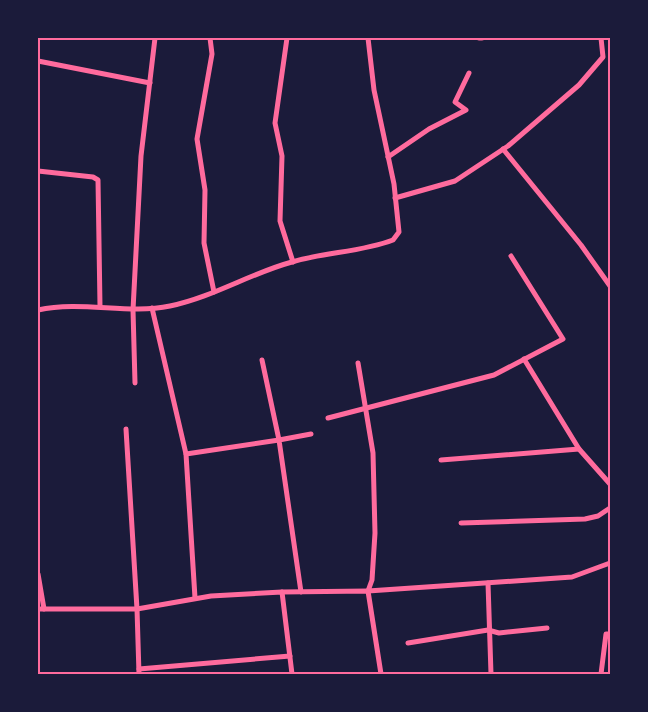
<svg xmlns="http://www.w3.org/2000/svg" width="648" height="712" viewBox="0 0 648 712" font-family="'Fira Sans Condensed',sans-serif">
  <rect width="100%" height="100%" fill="#1b1b3a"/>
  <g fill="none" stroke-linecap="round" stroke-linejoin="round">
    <g stroke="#ff6b9d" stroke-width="5">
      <polyline points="210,38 212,54 197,139 205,190 204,243 214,292"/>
      <polyline points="287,38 275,123 282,156 280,221 293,262"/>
      <polyline points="479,38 482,38"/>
      <polyline points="38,61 150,83"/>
      <polyline points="503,149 581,245 610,286"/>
      <polyline points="388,157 429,129 466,110 455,102 469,73"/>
      <polyline points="38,171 93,177 98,180 100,306"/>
      <polyline points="395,198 455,181 508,146 579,85 603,57 601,38"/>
      <polyline points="152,308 186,454"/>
      <path d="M38,310C82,300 127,315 170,306C213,297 251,273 292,262C325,252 362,252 393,240L399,232L394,184L374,90L368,38"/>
      <polyline points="524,359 579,449 610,484"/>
      <polyline points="358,363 373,453 375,533 372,580 368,591 572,577 610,563"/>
      <polyline points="135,383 133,310 141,156 155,38"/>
      <polyline points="328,418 494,375 563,339 511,256"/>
      <polyline points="126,429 137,609 139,674"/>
      <polyline points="441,460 579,449"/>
      <polyline points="461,523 585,519 598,516 610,508"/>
      <polyline points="38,574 44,609"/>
      <polyline points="488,583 491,674"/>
      <polyline points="282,592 368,591 381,674"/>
      <polyline points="301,592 279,440 311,434"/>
      <polyline points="195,598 186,454 279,440 262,360"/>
      <polyline points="38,609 137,609 211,596 282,592 292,674"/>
      <polyline points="408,643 488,630 499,633 547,628"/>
      <polyline points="139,669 290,656"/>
      <polyline points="601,674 606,634 610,634"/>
    </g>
  </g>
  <rect width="648" height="712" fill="none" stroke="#1b1b3a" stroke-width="78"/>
  <rect x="39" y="39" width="570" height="634" fill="none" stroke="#ff6b9d" stroke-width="2"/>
</svg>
